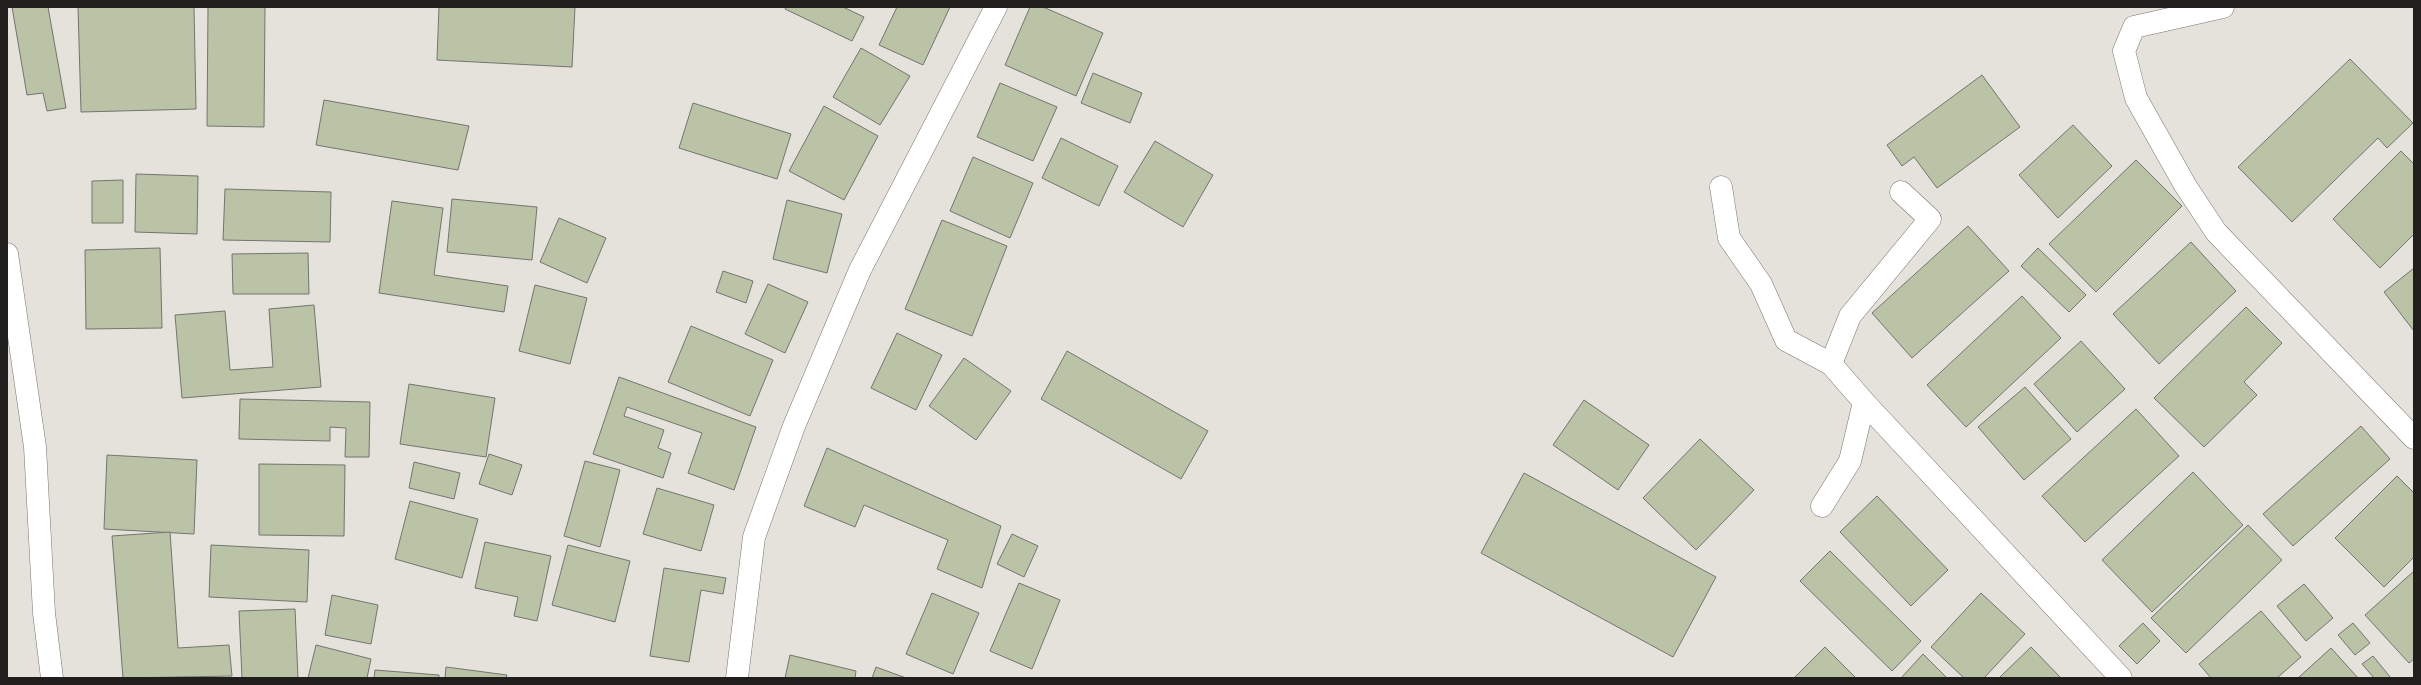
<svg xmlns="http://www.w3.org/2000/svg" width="2421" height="685" viewBox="0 0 2421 685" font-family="Manrope,sans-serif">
  <rect width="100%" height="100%" fill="#e4e2db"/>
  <g fill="#bac3a6" stroke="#73756f">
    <polygon points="12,7 48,7 66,108 47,111 43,93 27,95"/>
    <polygon points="78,7 194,7 196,109 81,112"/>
    <polygon points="208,7 265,7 264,127 207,126"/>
    <polygon points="439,7 575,7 572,67 437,60"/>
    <polygon points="786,7 843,7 864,17 852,41 785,9"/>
    <polygon points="897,7 950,7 923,65 879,45"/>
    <polygon points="1030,7 1043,7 1103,33 1076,96 1005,65"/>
    <polygon points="861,48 910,76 880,125 833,97"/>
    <polygon points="2350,59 2413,123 2387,148 2378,138 2292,222 2238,167"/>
    <polygon points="1093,73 1142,93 1130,123 1081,103"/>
    <polygon points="1982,75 2020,127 1937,188 1914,157 1902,166 1887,145"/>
    <polygon points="1000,83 1057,107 1033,161 977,137"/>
    <polygon points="324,100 469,126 458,170 316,145"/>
    <polygon points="693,103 791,134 777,179 679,148"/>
    <polygon points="824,106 878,136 844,200 789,171"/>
    <polygon points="2073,125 2112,166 2058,218 2019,175"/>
    <polygon points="1061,138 1118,166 1099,206 1042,178"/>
    <polygon points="1155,141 1213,175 1183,227 1124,192"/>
    <polygon points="2401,151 2414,164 2414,234 2380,268 2333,219"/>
    <polygon points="973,157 1033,183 1010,238 950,211"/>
    <polygon points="2136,160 2182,206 2096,292 2049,244"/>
    <polygon points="136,174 198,176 197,234 135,232"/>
    <polygon points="123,180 123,223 92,223 92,181"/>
    <polygon points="225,189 331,192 330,242 223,240"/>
    <polygon points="452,199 537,207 532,260 447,252"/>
    <polygon points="787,200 842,214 827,273 773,259"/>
    <polygon points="392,201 443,208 434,275 508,286 504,312 379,293"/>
    <polygon points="559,218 606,238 587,283 540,262"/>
    <polygon points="942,220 1007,246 972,336 905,309"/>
    <polygon points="1968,226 2009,271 1912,358 1872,313"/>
    <polygon points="2191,242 2236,291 2159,364 2113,314"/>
    <polygon points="160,248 162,328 86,329 85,250"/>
    <polygon points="2038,248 2086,295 2069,312 2021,266"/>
    <polygon points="308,253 309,294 233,294 232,254"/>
    <polygon points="2414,268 2414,331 2384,292"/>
    <polygon points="723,271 753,281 746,303 716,292"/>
    <polygon points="768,284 808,302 785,353 745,334"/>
    <polygon points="535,285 587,298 570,364 519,351"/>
    <polygon points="2022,296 2061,338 1966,427 1927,385"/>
    <polygon points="314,305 321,387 182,398 175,315 225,311 230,370 273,367 269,309"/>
    <polygon points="2246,307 2282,343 2244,382 2257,395 2204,447 2154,398"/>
    <polygon points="691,326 773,360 750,416 668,382"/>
    <polygon points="897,333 942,355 916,410 871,388"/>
    <polygon points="2081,341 2125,389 2077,432 2034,384"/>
    <polygon points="1067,351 1208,431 1181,479 1041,399"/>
    <polygon points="964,358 1011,391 976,440 929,406"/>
    <polygon points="619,377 756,427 734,490 688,473 702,433 627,407 624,416 664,430 658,448 671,453 663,478 593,454"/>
    <polygon points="409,384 495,398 486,457 400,444"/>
    <polygon points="2025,387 2071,439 2024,480 1978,427"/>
    <polygon points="240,399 370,402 369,457 345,457 346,428 330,427 330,441 239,439"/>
    <polygon points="1584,400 1649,445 1618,490 1553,445"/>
    <polygon points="2136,409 2179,456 2085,542 2042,496"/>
    <polygon points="2361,426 2390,459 2293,546 2263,514"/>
    <polygon points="1700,439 1754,490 1696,550 1643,498"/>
    <polygon points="827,448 1001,526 982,588 937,569 948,540 864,505 855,527 804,506"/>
    <polygon points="489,454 522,465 512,495 479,484"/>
    <polygon points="107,455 197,460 194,534 104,529"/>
    <polygon points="585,461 620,470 600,547 564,536"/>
    <polygon points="414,462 460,473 454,499 409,488"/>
    <polygon points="259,464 345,465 344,536 259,535"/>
    <polygon points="2193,472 2243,525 2152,612 2102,560"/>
    <polygon points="1524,473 1716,577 1673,657 1481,553"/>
    <polygon points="2397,476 2414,493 2414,557 2384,587 2335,538"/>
    <polygon points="657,488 714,505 701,551 643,534"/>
    <polygon points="1877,496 1948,570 1911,606 1840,532"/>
    <polygon points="410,501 478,519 462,578 395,559"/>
    <polygon points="2248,525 2282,560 2186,653 2151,618"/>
    <polygon points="170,532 178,648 229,645 232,676 123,678 112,536"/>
    <polygon points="1012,534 1038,546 1024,577 997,564"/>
    <polygon points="485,542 551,556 537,621 514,616 518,597 475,588"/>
    <polygon points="211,545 309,550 307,602 209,597"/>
    <polygon points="568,545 630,561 615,622 552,605"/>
    <polygon points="1830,551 1921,641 1892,671 1800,581"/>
    <polygon points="664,568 726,578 723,594 701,590 689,662 650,656"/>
    <polygon points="2414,571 2414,659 2409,663 2365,615"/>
    <polygon points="1019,583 1060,600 1032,669 990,651"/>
    <polygon points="2304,584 2333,618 2306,641 2277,606"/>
    <polygon points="932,593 979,613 953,674 906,654"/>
    <polygon points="1981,593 2025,634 1984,678 1964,678 1931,647"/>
    <polygon points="332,595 378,605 371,644 325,635"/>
    <polygon points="295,609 298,678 242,678 239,611"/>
    <polygon points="2261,611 2301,657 2277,678 2211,678 2199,664"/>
    <polygon points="2143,623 2160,641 2137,664 2119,646"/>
    <polygon points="2353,623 2370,643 2355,655 2338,635"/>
    <polygon points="316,645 371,659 367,678 308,678"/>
    <polygon points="1825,647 1856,678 1794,678"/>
    <polygon points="2031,647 2061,678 1999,678"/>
    <polygon points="2331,648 2358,678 2298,678"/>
    <polygon points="1923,654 1947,678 1901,678"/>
    <polygon points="790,655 856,671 855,678 785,678"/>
    <polygon points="2373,656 2391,678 2374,678 2362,664"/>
    <polygon points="446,667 507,675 506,678 445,678"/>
    <polygon points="876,667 906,678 872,678"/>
    <polygon points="375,670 439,675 439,678 374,678"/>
  </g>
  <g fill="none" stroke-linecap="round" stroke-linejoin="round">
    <g stroke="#797771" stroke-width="23">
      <g id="minor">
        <polyline points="2223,7 2134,27 2124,51 2136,98 2185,185 2216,232 2414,438"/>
        <polyline points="1721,187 1729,238 1761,284 1786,340 1831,364"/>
        <polyline points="1864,402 2121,678"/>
        <polyline points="1822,506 1850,461 1864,402 1831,364 1850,316 1930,219 1901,192"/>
        <polyline points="737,678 754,537 794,426 860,270 996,7"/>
      </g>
    </g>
    <g stroke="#797771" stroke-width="23">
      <polyline id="tertiary" points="7,254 35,447 44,613 52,678"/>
    </g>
    <use href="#minor" stroke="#fff" stroke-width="22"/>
    <use href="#tertiary" stroke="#fff" stroke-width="22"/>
  </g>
  <rect width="2421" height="685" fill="none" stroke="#201f1d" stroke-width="16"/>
</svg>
